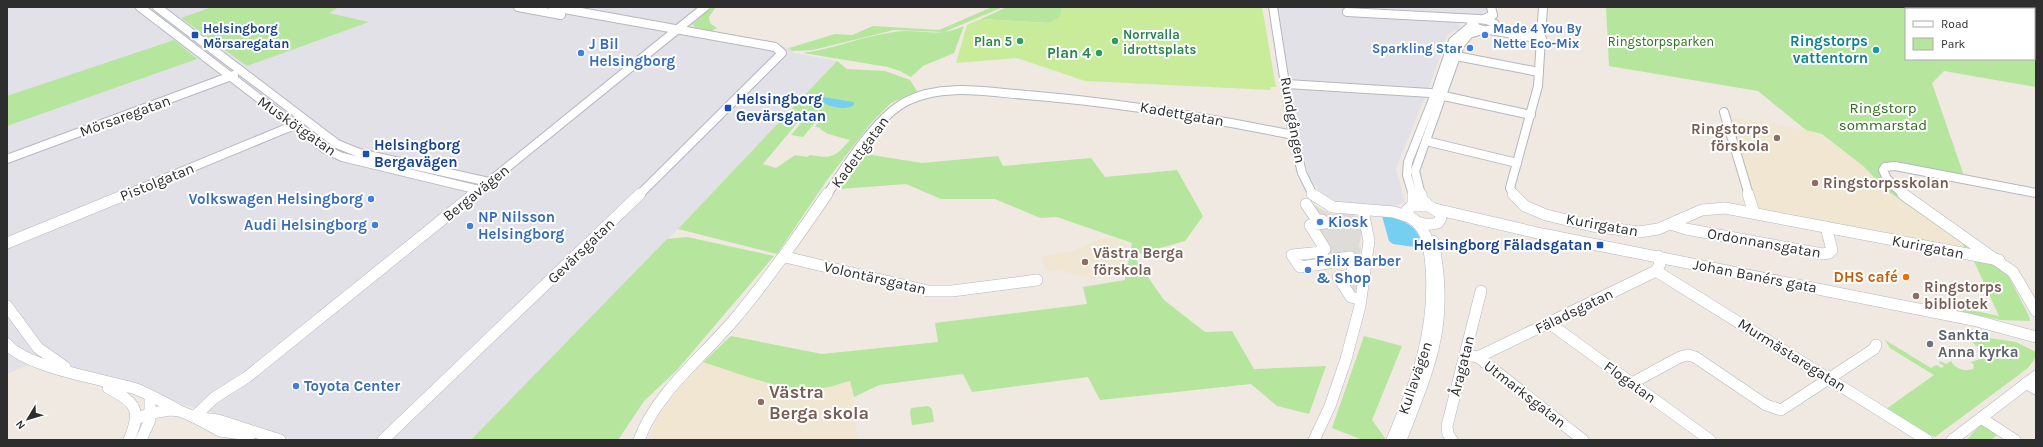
<svg xmlns="http://www.w3.org/2000/svg" width="2043" height="447" viewBox="0 0 2043 447" font-family="Karla,sans-serif">
  <rect width="100%" height="100%" fill="#efe9e1"/>
  <g fill="#e3e1e8">
    <polygon points="7,7 712,7 697,20 695,28 771,43 789,48 794,53 837,61 678,229 473,440 294,440 223,416 37,361 7,374"/>
    <polygon points="1275,7 1487,7 1490,14 1457,20 1461,28 1447,35 1431,82 1396,169 1405,202 1392,207 1341,205 1329,200 1321,193 1309,176 1296,130"/>
  </g>
  <g fill="#f0e6d1">
    <polygon points="1731,117 1822,133 1862,165 1885,188 1963,243 1964,247 1764,210 1757,207"/>
    <polygon points="1112,238 1123,242 1127,247 1124,274 1095,279 1064,272 1061,269 1046,271 1041,256 1071,252 1101,239"/>
    <polygon points="703,362 777,385 796,388 825,388 850,381 858,440 648,440 654,424 664,407"/>
  </g>
  <g fill="#b6e59e" fill-rule="evenodd">
    <polygon points="212,7 339,7 329,13 369,22 247,66 181,18"/>
    <polygon points="712,7 715,8 709,17 710,23 717,28 710,32 695,28 693,24"/>
    <polygon points="992,7 1003,7 944,32 894,30 813,50 792,51 789,48 835,34 852,35 873,26 939,30"/>
    <polygon points="1007,7 1062,7 1060,17 1050,23 981,19"/>
    <polygon points="1606,7 1922,7 1923,9 1906,9 1906,59 2034,59 2034,43 2036,47 2036,87 1944,71 1932,83 1964,176 1895,163 1880,171 1972,249 1964,247 1962,243 1889,192 1862,165 1822,134 1806,130 1758,91 1609,66"/>
    <path d="M964,26L954,53L923,66L911,77L900,71L888,67L803,53C834,49 863,36 894,32C923,28 934,39 964,26Z"/>
    <polygon points="174,40 197,59 7,126 7,96"/>
    <path d="M837,61L847,69L885,71L910,80L917,91L891,103L871,123L827,180L777,254L678,229ZM803,116L821,118L815,127L821,128L820,129L828,134L850,140C835,157 833,159 810,155L807,157L795,155L776,168L763,164Z"/>
    <polygon points="805,118 817,120 803,137 791,135"/>
    <path d="M866,154L922,163L998,156L1003,166L1091,158L1105,177L1177,170L1203,216L1185,241L1139,254L1136,260L1164,300L1205,332L1232,331L1254,369L1326,366L1309,414L1277,406L1251,384L1100,400L1088,377L972,392L963,374L879,385L854,397L850,381C841,383 832,387 823,388C783,393 741,374 703,362L731,336L822,354L938,342L935,323L1087,304L1083,287L1125,280L1132,243L1057,217L1040,218L995,199H941L906,184L840,189Z"/>
    <polygon points="687,237 774,256 677,370 644,401 618,440 471,440 667,239"/>
    <polygon points="1973,259 1990,262 2007,273 2029,316 2030,321 2000,320 1941,307 1933,302 1999,316"/>
    <path d="M1969,335L2016,342L2036,352V357L2028,368L1935,437L1930,435L1886,409L1934,375L1890,348L1885,340L1931,368L1936,365L1942,368L1944,366L1939,363L1940,361L1946,364L1951,361C1955,369 1965,372 1973,369L1974,365L1971,362L1980,359L1978,354L1991,360L1995,357L1974,344Z"/>
    <polygon points="1364,336 1402,346 1372,420 1385,438 1384,440 1363,440 1332,428"/>
    <polygon points="928,406 932,409 934,422 912,425 910,412 911,408"/>
    <path d="M1983,425L1997,435L1991,440H1966C1973,435 1975,427 1983,425Z"/>
  </g>
  <polygon fill="#c9ec9a" points="1062,7 1262,7 1276,87 1270,87 1271,90 1085,81 1017,58 956,63 967,25 981,19 1049,23 1060,17"/>
  <polygon fill="#dfdcd8" points="1311,202 1315,206 1332,214 1348,213 1359,217 1362,231 1359,247 1361,247 1355,298 1338,277 1356,275 1350,257 1300,267 1292,255 1321,252 1310,225 1324,224 1306,204"/>
  <g fill="#75cff0">
    <path d="M822,97L854,102V105C846,111 825,107 820,99Z"/>
    <path d="M1382,216C1402,218 1420,226 1422,248L1393,244L1389,241Z"/>
  </g>
  <g fill="none" stroke-linecap="round" stroke-linejoin="round">
    <g stroke="#b4b7c1" stroke-width="10">
      <g id="minor-far1">
        <polyline points="140,7 325,149 342,157 479,190"/>
        <polyline points="157,7 337,144 359,153 489,182"/>
        <polyline points="518,7 561,15"/>
        <polyline points="553,7 775,47 782,53 639,195"/>
        <polyline points="1273,7 1293,135 1302,173 1313,195"/>
        <polyline points="2010,7 2023,9"/>
        <polyline points="2034,11 2036,11"/>
        <polyline points="1347,12 1478,19"/>
        <path d="M1478,19L1487,20L1495,24L1496,28C1487,32 1478,31 1471,23Z"/>
        <polyline points="1484,19 1493,15 1491,7"/>
        <polyline points="2034,29 2036,33"/>
        <polyline points="1490,30 1542,39"/>
        <polyline points="1456,56 1539,72"/>
        <polyline points="1287,84 1430,93 1531,115"/>
        <polyline points="1724,112 1749,195"/>
        <polyline points="1426,141 1517,163"/>
        <polyline points="7,159 234,75"/>
        <polyline points="125,195 297,124"/>
        <polyline points="473,195 705,7"/>
        <path d="M827,195C846,166 876,117 907,101C942,83 988,92 1026,95C1116,102 1205,117 1293,135"/>
        <polyline points="1413,195 1407,175 1408,162 1435,94 1453,41 1472,25"/>
        <polyline points="1421,195 1415,171 1460,45 1469,34 1482,30"/>
        <polyline points="1514,195 1510,188 1538,86 1543,7"/>
        <polyline points="1904,195 1887,179 1883,170 1885,167 1895,166 2036,193"/>
      </g>
    </g>
    <g stroke="#b4b7c1" stroke-width="12">
      <g id="minor">
        <polyline points="1312,194 1333,207 1394,212 1409,217"/>
        <polyline points="1413,194 1413,205"/>
        <polyline points="1421,194 1422,199 1429,206"/>
        <polyline points="1513,194 1525,206 1546,215 1592,226 1639,232 1658,229 1702,210 1725,208 1999,260"/>
        <polyline points="1748,194 1754,213"/>
        <polyline points="1903,194 2013,272 2036,311"/>
        <polyline points="1306,204 1317,220 1322,220 1325,223 1310,225 1325,249 1321,250 1322,252 1292,255 1300,267 1329,263 1328,260 1350,257 1357,267 1352,268 1356,275 1338,277 1351,297 1355,298"/>
        <path d="M1412,206H1429L1440,213L1441,218L1438,223C1426,226 1416,224 1408,215L1407,210Z"/>
        <polyline points="1435,209 1542,234 1973,320 2036,337"/>
        <polyline points="1671,224 1686,229 1822,254 1829,253 1832,250 1826,227"/>
        <polyline points="7,243 127,194"/>
        <polyline points="785,257 928,291 952,291 1037,280"/>
        <polyline points="1656,271 1927,440"/>
        <polyline points="7,306 38,348 65,367"/>
        <polyline points="1549,323 1710,440"/>
        <path d="M7,344C27,368 104,379 136,389C147,393 169,405 180,411"/>
        <polyline points="1472,356 1478,357 1583,440"/>
        <polyline points="1478,357 1656,271 1660,264 1658,256"/>
        <polyline points="1632,383 1680,357 1688,355 1695,357 1766,405 1781,410 1874,349 1876,345"/>
        <polyline points="2026,383 2036,389"/>
        <path d="M108,388C136,402 142,410 129,440"/>
        <polyline points="194,417 214,398 247,377 474,194"/>
        <polyline points="194,417 220,431 250,435"/>
        <polyline points="138,418 152,413 170,410 180,411 194,417 218,420 280,440"/>
        <polyline points="1981,418 2015,440"/>
        <polyline points="141,440 150,420 150,398"/>
        <polyline points="383,440 640,194"/>
        <path d="M639,440C655,395 701,358 733,321C767,281 797,238 827,194"/>
        <polyline points="1314,440 1330,406 1346,359 1360,306 1369,241 1363,211"/>
        <path d="M1392,440C1417,381 1436,331 1431,266C1429,250 1429,234 1417,223"/>
        <path d="M1401,440C1430,365 1450,324 1433,241"/>
        <polyline points="1452,440 1448,434 1447,426 1481,291"/>
        <polyline points="1952,440 2036,376"/>
      </g>
    </g>
    <use href="#minor-far1" stroke="#fff" stroke-width="8"/>
    <use href="#minor" stroke="#fff" stroke-width="11"/>
  </g>
  <g fill="#1a4fb4" stroke="#fff" stroke-width="1.5">
    <rect x="191" y="31" width="8" height="8" rx="2"/>
    <rect x="724" y="104" width="8" height="8" rx="2"/>
    <rect x="362" y="150" width="8" height="8" rx="2"/>
    <rect x="1596" y="241" width="8" height="8" rx="2"/>
  </g>
  <g fill="#3f7fe0" stroke="#fff" stroke-width="1.5">
    <circle cx="1485" cy="35" r="4"/>
    <circle cx="1470" cy="48" r="4"/>
    <circle cx="581" cy="53" r="4"/>
    <circle cx="371" cy="199" r="4"/>
    <circle cx="1320" cy="222" r="4"/>
    <circle cx="375" cy="225" r="4"/>
    <circle cx="470" cy="226" r="4"/>
    <circle cx="1308" cy="270" r="4"/>
    <circle cx="296" cy="386" r="4"/>
  </g>
  <g fill="#2e9e5b" stroke="#fff" stroke-width="1.5">
    <circle cx="1020" cy="41" r="4"/>
    <circle cx="1115" cy="41" r="4"/>
    <circle cx="1099" cy="53" r="4"/>
  </g>
  <circle fill="#0f9aa8" stroke="#fff" stroke-width="1.5" cx="1876" cy="50" r="4"/>
  <g fill="#8d6e63" stroke="#fff" stroke-width="1.5">
    <circle cx="1777" cy="138" r="4"/>
    <circle cx="1815" cy="183" r="4"/>
    <circle cx="1085" cy="262" r="4"/>
    <circle cx="1916" cy="296" r="4"/>
    <circle cx="761" cy="402" r="4"/>
  </g>
  <circle fill="#e8710a" stroke="#fff" stroke-width="1.5" cx="1906" cy="277" r="4"/>
  <circle fill="#6b7280" stroke="#fff" stroke-width="1.5" cx="1930" cy="344" r="4"/>
  <g text-anchor="middle" dominant-baseline="central" stroke-width="4" stroke-linejoin="round" paint-order="stroke">
    <g font-size="13" font-weight="bold" fill="#164399" stroke="#fff" text-anchor="start">
      <text x="203" y="28">Helsingborg<tspan x="203" dy="15">Mörsaregatan</tspan></text>
    </g>
    <g font-size="13" font-weight="bold" fill="#366cbe" stroke="#fff" text-anchor="start">
      <text x="1493" y="28">Made 4 You By<tspan x="1493" dy="15">Nette Eco-Mix</tspan></text>
      <text x="1462" y="48" text-anchor="end">Sparkling Star</text>
    </g>
    <g font-size="13" font-weight="bold" fill="#27864d" stroke="#fff" text-anchor="start">
      <text x="1123" y="34">Norrvalla<tspan x="1123" dy="15">idrottsplats</tspan></text>
      <text x="1012" y="41" text-anchor="end">Plan 5</text>
    </g>
    <g font-size="13" fill="#2c6e1b" stroke="#fff">
      <text x="1661" y="41">Ringstorpsparken</text>
    </g>
    <g font-size="15" font-weight="bold" fill="#0d838f" stroke="#fff" text-anchor="end">
      <text x="1868" y="41">Ringstorps<tspan x="1868" dy="17">vattentorn</tspan></text>
    </g>
    <g font-size="15" font-weight="bold" fill="#366cbe" stroke="#fff" text-anchor="start">
      <text x="589" y="44">J Bil<tspan x="589" dy="17">Helsingborg</tspan></text>
      <text x="363" y="199" text-anchor="end">Volkswagen Helsingborg</text>
      <text x="478" y="217">NP Nilsson<tspan x="478" dy="17">Helsingborg</tspan></text>
      <text x="1328" y="222">Kiosk</text>
      <text x="367" y="225" text-anchor="end">Audi Helsingborg</text>
      <text x="1316" y="261">Felix Barber<tspan x="1316" dy="17">&amp; Shop</tspan></text>
      <text x="304" y="386">Toyota Center</text>
    </g>
    <g font-size="15" font-weight="bold" fill="#27864d" stroke="#fff" text-anchor="end">
      <text x="1091" y="53">Plan 4</text>
    </g>
    <g font-size="15" font-weight="bold" fill="#164399" stroke="#fff" text-anchor="start">
      <text x="736" y="99">Helsingborg<tspan x="736" dy="17">Gevärsgatan</tspan></text>
      <text x="374" y="145">Helsingborg<tspan x="374" dy="17">Bergavägen</tspan></text>
      <text x="1592" y="245" text-anchor="end">Helsingborg Fäladsgatan</text>
    </g>
    <g font-size="15" fill="#2c6e1b" stroke="#fff">
      <text x="1883" y="108">Ringstorp<tspan x="1883" dy="17">sommarstad</tspan></text>
    </g>
    <g font-size="15" fill="#2e2e2e" stroke="#fff">
      <text transform="translate(1182 114) rotate(10)">Kadettgatan</text>
      <text transform="translate(125 116) rotate(-20)">Mörsaregatan</text>
      <text transform="translate(1293 120) rotate(80)">Rundgången</text>
      <text transform="translate(297 126) rotate(35)">Muskötgatan</text>
      <text transform="translate(860 152) rotate(-53)">Kadettgatan</text>
      <text transform="translate(157 182) rotate(-22)">Pistolgatan</text>
      <text transform="translate(476 193) rotate(-39)">Bergavägen</text>
      <text transform="translate(1602 225) rotate(10)">Kurirgatan</text>
      <text transform="translate(1764 243) rotate(10)">Ordonnansgatan</text>
      <text transform="translate(1928 247) rotate(11)">Kurirgatan</text>
      <text transform="translate(581 251) rotate(-44)">Gevärsgatan</text>
      <text transform="translate(1755 276) rotate(11)">Johan Banérs gata</text>
      <text transform="translate(875 278) rotate(13)">Volontärsgatan</text>
      <text transform="translate(1574 311) rotate(-26)">Fäladsgatan</text>
      <text transform="translate(1792 355) rotate(32)">Murmästaregatan</text>
      <text transform="translate(1462 366) rotate(-76)">Åragatan</text>
      <text transform="translate(1415 378) rotate(-71)">Kullavägen</text>
      <text transform="translate(1630 382) rotate(36)">Flogatan</text>
      <text transform="translate(1525 394) rotate(38)">Utmarksgatan</text>
    </g>
    <g font-size="15" font-weight="bold" fill="#785e54" stroke="#fff" text-anchor="start">
      <text x="1769" y="129" text-anchor="end">Ringstorps<tspan x="1769" dy="17">förskola</tspan></text>
      <text x="1823" y="183">Ringstorpsskolan</text>
      <text x="1093" y="253">Västra Berga<tspan x="1093" dy="17">förskola</tspan></text>
      <text x="1924" y="287">Ringstorps<tspan x="1924" dy="17">bibliotek</tspan></text>
    </g>
    <g font-size="15" font-weight="bold" fill="#c56008" stroke="#fff" text-anchor="end">
      <text x="1898" y="277">DHS café</text>
    </g>
    <g font-size="15" font-weight="bold" fill="#5b616d" stroke="#fff" text-anchor="start">
      <text x="1938" y="335">Sankta<tspan x="1938" dy="17">Anna kyrka</tspan></text>
    </g>
    <g font-size="18" font-weight="bold" fill="#785e54" stroke="#fff" text-anchor="start">
      <text x="769" y="392">Västra<tspan x="769" dy="21">Berga skola</tspan></text>
    </g>
  </g>
  <rect width="2043" height="447" fill="none" stroke="#2e2e2e" stroke-width="16"/>
  <rect x="1905" y="8" width="130" height="52" fill="#ffffff" stroke="#ababab"/>
  <rect x="1913" y="21" width="20" height="6" fill="#ffffff" stroke="#ababab"/>
  <text x="1941" y="28" font-size="12" fill="#2e2e2e">Road</text>
  <rect x="1913" y="38" width="20" height="12" fill="#b6e59e" stroke="#ababab"/>
  <text x="1941" y="48" font-size="12" fill="#2e2e2e">Park</text>
  <g transform="translate(28 419) rotate(232)" stroke="#ffffff" stroke-width="3" paint-order="stroke">
  <path d="M0-3L7 15L0 10L-7 15Z" fill="#2e2e2e"/>
  <text y="-6" font-size="11" font-weight="bold" text-anchor="middle" fill="#2e2e2e">N</text>
  </g>
</svg>
